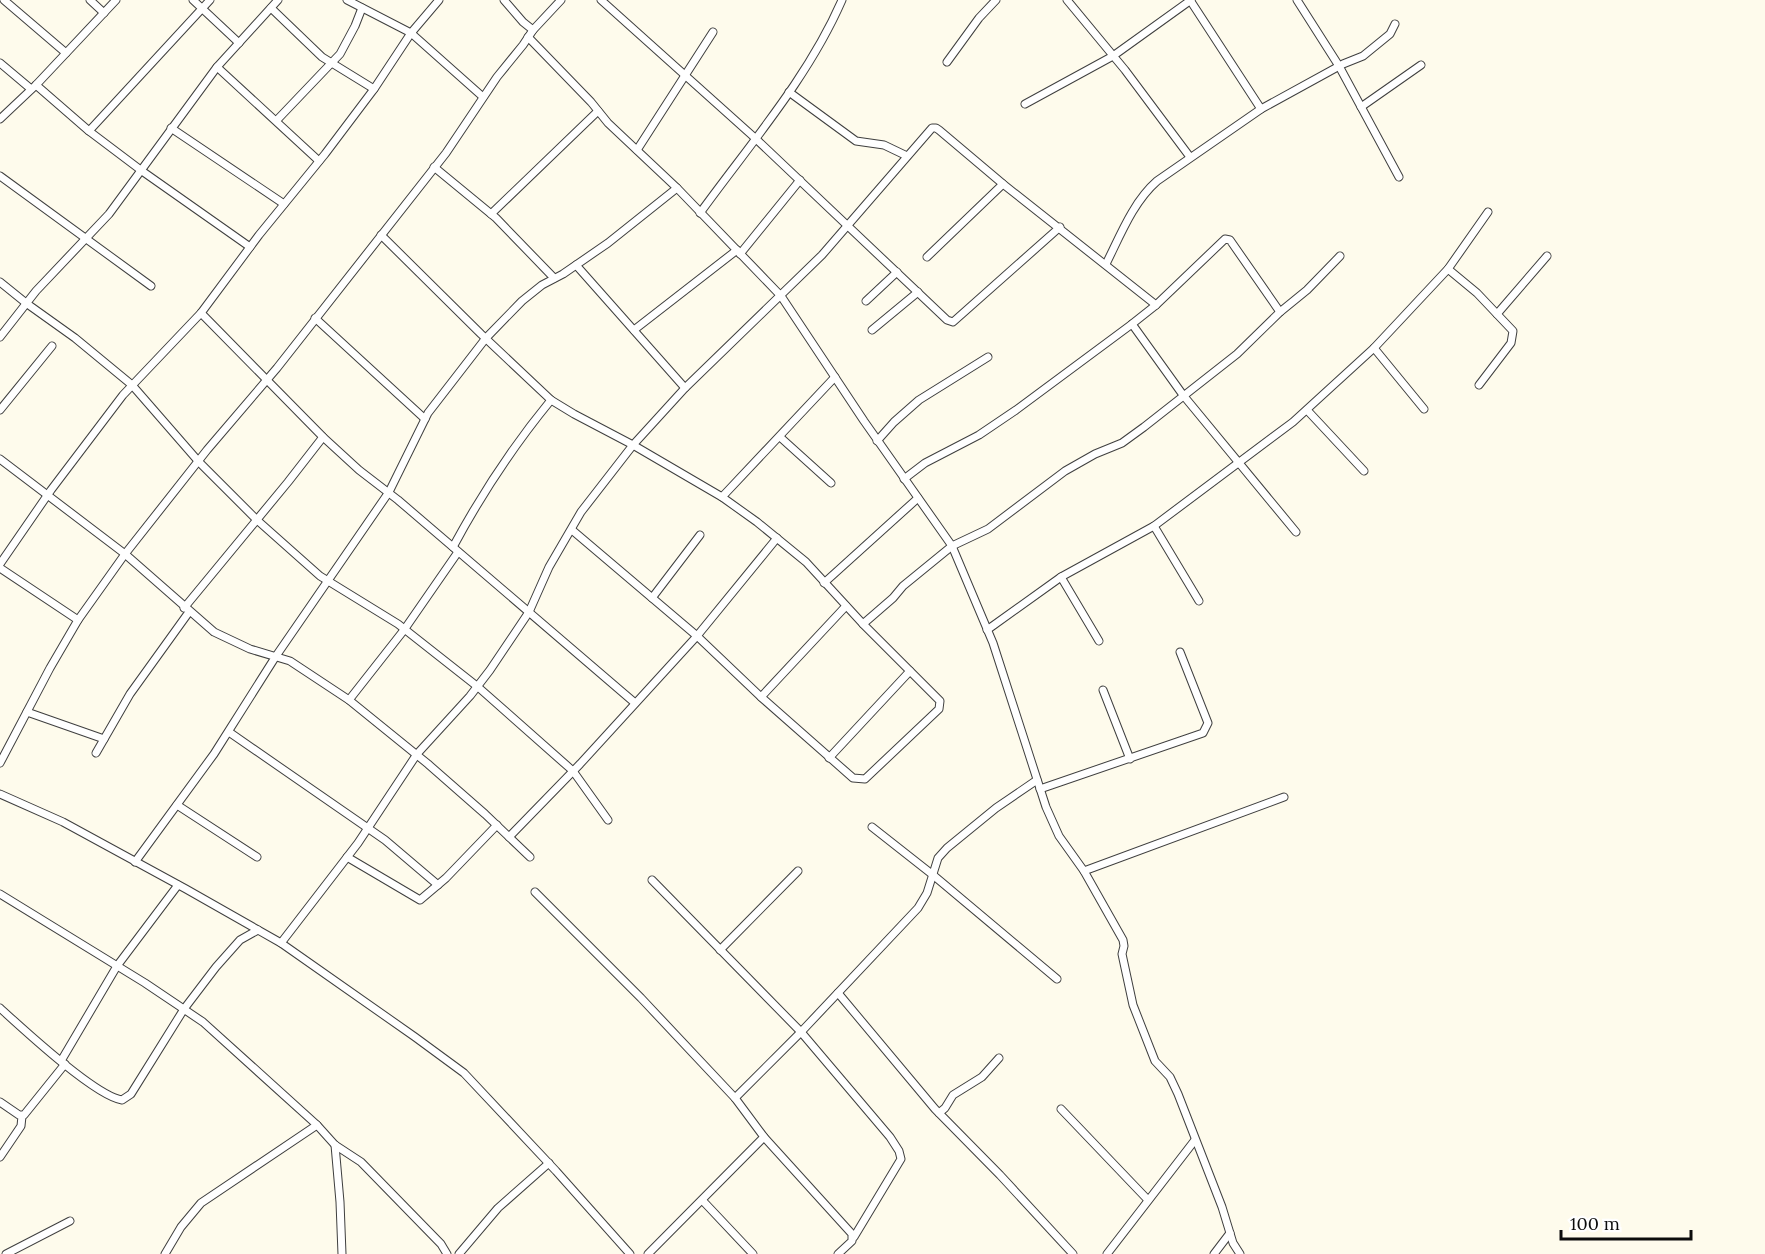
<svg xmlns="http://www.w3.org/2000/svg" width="1765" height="1254" viewBox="0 0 1765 1254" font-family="Lora,serif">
  <rect width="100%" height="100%" fill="#fefbec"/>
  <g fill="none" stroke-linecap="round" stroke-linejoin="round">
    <g stroke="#3f3f3f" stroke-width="9">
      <g id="street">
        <polyline points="4,0 66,53"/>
        <polyline points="90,0 104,13"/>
        <polyline points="193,0 239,43"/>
        <polyline points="439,0 411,33 483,97"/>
        <polyline points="504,0 523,22 533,30 561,0"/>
        <polyline points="601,0 755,138 947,320 953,322 1060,227"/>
        <polyline points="1067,0 1125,70 1190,157"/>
        <polyline points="1190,0 1261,109"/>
        <polyline points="1297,0 1339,66 1399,177"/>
        <polyline points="271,8 322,57 374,89"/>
        <polyline points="528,37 591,102 608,123 677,188 781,296 864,421 952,546 993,643 1046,807 1059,836 1084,871 1123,940 1124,946 1122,954 1133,1005 1155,1061 1170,1077 1178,1094 1222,1207 1233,1243 1240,1254"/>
        <polyline points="947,62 979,18 996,0"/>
        <polyline points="0,63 31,89"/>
        <polyline points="217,67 319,161"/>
        <polyline points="36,85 89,131 142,171 250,247"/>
        <polyline points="789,92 856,141 884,145 907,156"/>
        <polyline points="1025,104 1113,56 1191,0"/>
        <polyline points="1361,107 1421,65"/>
        <polyline points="0,119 36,85 116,0"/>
        <polyline points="277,120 340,54 355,26 362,8"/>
        <polyline points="171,128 284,204"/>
        <polyline points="89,131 210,0"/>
        <polyline points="637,150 713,32"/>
        <polyline points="434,167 496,218 554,278"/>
        <polyline points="0,176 151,286"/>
        <path d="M700,213C750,144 808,78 842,0"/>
        <polyline points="491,214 598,111"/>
        <polyline points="381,235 481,334 551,400 574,414 633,445 722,497 757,522 806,562 863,624 940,701 939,709 865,779 853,778 761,697 697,636 572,530"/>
        <polyline points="740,254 800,180"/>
        <polyline points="927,257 1003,184"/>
        <path d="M1106,264C1120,236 1133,202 1157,181L1261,109L1343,64L1363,56L1390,34L1395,24"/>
        <polyline points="576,265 685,388"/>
        <polyline points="1448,269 1477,293 1513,331 1511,343 1479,385"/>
        <polyline points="0,282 26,303 75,338 132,385 199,462 257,520 320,576 398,624 478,687 573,771 608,820"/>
        <polyline points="866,301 897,272"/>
        <polyline points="201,313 323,437 359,470 398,500 635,703"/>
        <polyline points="1497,314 1547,256"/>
        <polyline points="315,318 425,419"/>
        <polyline points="1132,324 1183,395 1296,532"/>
        <polyline points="634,330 737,250"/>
        <polyline points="872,330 918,292"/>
        <polyline points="0,337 36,291 109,214 217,67 278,0"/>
        <polyline points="1374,348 1424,409"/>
        <polyline points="0,410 52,346"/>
        <polyline points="1307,410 1364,471"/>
        <polyline points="780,437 831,483"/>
        <polyline points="877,441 894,422 919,400 988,357"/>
        <polyline points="0,459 125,554 214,632 250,649 290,661 349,700 428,764 485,814 530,857"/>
        <polyline points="904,479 925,463 979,435 1016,410 1132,324 1156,305 1225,239 1230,240 1280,312"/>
        <polyline points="722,497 835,377"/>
        <polyline points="1154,526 1199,601"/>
        <path d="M453,547C481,495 514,445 551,400"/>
        <polyline points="0,564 51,490 123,395 201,313 259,235 325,154 374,89 411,33 347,0"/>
        <polyline points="0,568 78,620"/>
        <polyline points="1061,577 1099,641"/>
        <polyline points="824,583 918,498"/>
        <polyline points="652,598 700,535"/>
        <polyline points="184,608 288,482 323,437"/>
        <polyline points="863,624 893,598 903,586 952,546 988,529 1065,471 1095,454 1122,443 1144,427 1237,354 1280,312 1307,290 1340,256"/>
        <polyline points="987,630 1061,577 1154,526 1293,422 1374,348 1448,269 1488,212"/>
        <polyline points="1103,690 1130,759"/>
        <polyline points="761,697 846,606"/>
        <polyline points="349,700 404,630 458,552"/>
        <polyline points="27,712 104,739"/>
        <polyline points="229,732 385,840 438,885"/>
        <polyline points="96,753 130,694 189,612"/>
        <polyline points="829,758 910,671"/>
        <polyline points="0,763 50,668 78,620 125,554 207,450 277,368 446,153 497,77 523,45 533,30"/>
        <polyline points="1040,789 1203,733 1208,723 1180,652"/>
        <polyline points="0,794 63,822 186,889 281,943 415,1037 464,1073 556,1171 630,1254"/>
        <polyline points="177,805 257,857"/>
        <polyline points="872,827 933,875 1057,979"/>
        <polyline points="509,837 580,764 697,636 777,538"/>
        <polyline points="347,857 420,900 446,878 497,825"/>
        <polyline points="135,862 214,754 276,656 389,492 428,413 486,338 522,301 542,285 563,274 608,243 677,188"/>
        <polyline points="1084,871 1284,797"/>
        <polyline points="652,880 801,1032 890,1137 899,1151 901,1159 854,1237"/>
        <polyline points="535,892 641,998 735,1098 764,1137 648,1254"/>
        <polyline points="0,894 145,983 203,1022 317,1125 335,1145 361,1162 441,1244 447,1254"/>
        <polyline points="281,943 358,843 417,754 470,696 490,670 529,612 549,567 581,512 633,445 685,388 822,255 932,128 936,128 939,130 1003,184 1156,305"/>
        <polyline points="720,950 798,871"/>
        <polyline points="838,993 935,1109 1000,1175 1073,1254"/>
        <path d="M0,1008C23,1029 95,1096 122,1100L131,1094L184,1009L216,967L240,940L258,930"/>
        <polyline points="61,1061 117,966 178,885"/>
        <polyline points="735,1098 801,1032 918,908 927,893 938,858 947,848 996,808 1037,780"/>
        <polyline points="0,1102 19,1115 24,1115 65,1064"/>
        <polyline points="1061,1109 1148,1200"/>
        <polyline points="939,1113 945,1108 953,1095 982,1077 999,1058"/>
        <polyline points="764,1137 852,1234 852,1241 838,1254"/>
        <polyline points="335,1145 340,1202 342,1254"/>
        <polyline points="0,1157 21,1126 22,1116"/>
        <polyline points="703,1201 753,1254"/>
        <polyline points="6,1254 70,1221"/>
        <polyline points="165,1254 181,1227 201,1203 317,1125"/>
        <polyline points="459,1254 498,1208 549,1163"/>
        <polyline points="1107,1254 1195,1140"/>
        <polyline points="1214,1254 1230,1233"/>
      </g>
    </g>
    <use href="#street" stroke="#fff" stroke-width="7"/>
  </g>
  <path d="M1561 1230v9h130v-9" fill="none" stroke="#0c0c0c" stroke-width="3"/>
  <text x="1570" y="1230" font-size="18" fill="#0c0c0c" stroke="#ffffff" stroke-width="4.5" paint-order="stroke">100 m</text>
</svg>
